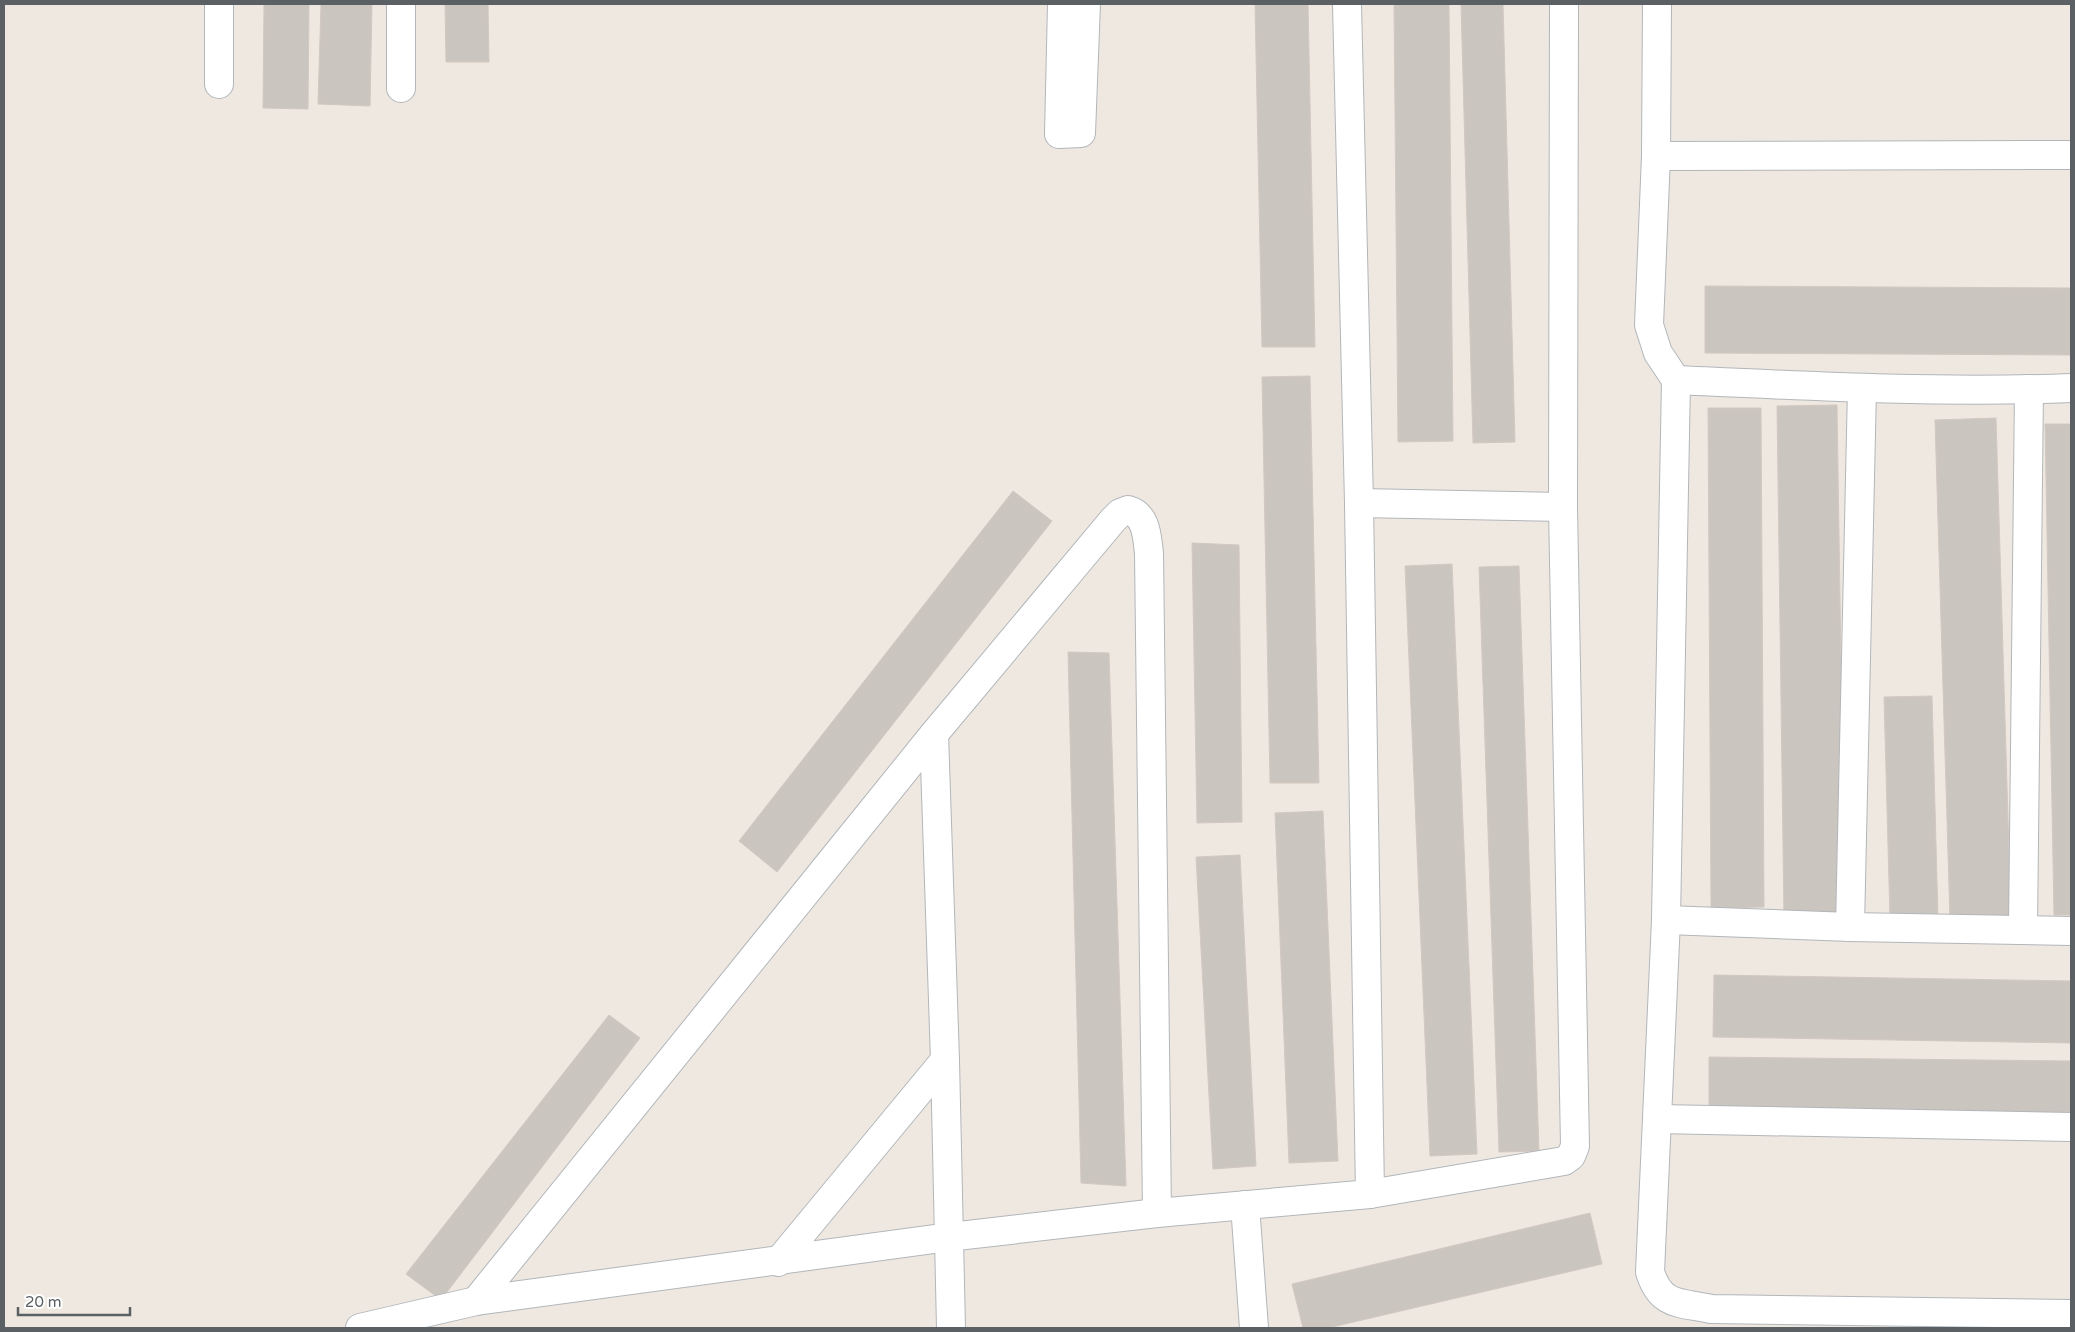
<svg xmlns="http://www.w3.org/2000/svg" width="2075" height="1332" viewBox="0 0 2075 1332" font-family="'Varela Round',sans-serif">
  <rect width="100%" height="100%" fill="#eee8e1"/>
  <g fill="#cbc5c0" stroke="#d3c8c0">
    <polygon points="264,4 309,4 308,109 263,108"/>
    <polygon points="321,4 372,4 370,106 318,104"/>
    <polygon points="445,4 488,4 489,62 446,62"/>
    <polygon points="1255,4 1308,4 1315,347 1262,347"/>
    <polygon points="1394,4 1449,4 1453,441 1398,442"/>
    <polygon points="1461,4 1503,4 1515,442 1473,443"/>
    <polygon points="1705,286 2071,288 2071,355 1705,353"/>
    <polygon points="1310,376 1319,783 1270,783 1262,377"/>
    <polygon points="1837,405 1845,920 1784,920 1777,406"/>
    <polygon points="1708,408 1761,408 1764,907 1711,908"/>
    <polygon points="1996,418 2011,919 1950,920 1935,420"/>
    <polygon points="2045,424 2071,424 2071,915 2054,915"/>
    <polygon points="1013,491 1052,521 777,872 739,841"/>
    <polygon points="1192,543 1239,545 1242,822 1197,823"/>
    <polygon points="1452,564 1477,1154 1430,1156 1405,566"/>
    <polygon points="1519,566 1539,1151 1499,1152 1479,567"/>
    <polygon points="1068,652 1109,653 1126,1186 1081,1183"/>
    <polygon points="1932,696 1938,918 1890,919 1884,697"/>
    <polygon points="1323,811 1338,1161 1289,1163 1275,813"/>
    <polygon points="1240,855 1256,1166 1213,1169 1196,857"/>
    <polygon points="1714,975 2071,981 2071,1043 1713,1037"/>
    <polygon points="609,1015 640,1038 441,1300 406,1274"/>
    <polygon points="1709,1057 2071,1061 2071,1119 1709,1115"/>
    <polygon points="1590,1213 1602,1264 1328,1328 1303,1328 1292,1284"/>
  </g>
  <g fill="none" stroke-linecap="round" stroke-linejoin="round">
    <g stroke="#b2b6ba" stroke-width="30">
      <g id="minor">
        <polyline points="1062,4 1059,134 1081,133 1086,4"/>
        <polyline points="1347,4 1359,503 1370,1194"/>
        <path d="M1657,4L1656,156L1649,325L1658,353L1676,380L1666,920L1650,1272C1661,1307 1680,1302 1711,1309L2071,1314"/>
        <polyline points="219,84 219,4"/>
        <polyline points="401,88 401,4"/>
        <polyline points="1656,156 2071,155"/>
        <path d="M1676,380C1807,386 1939,393 2071,388"/>
        <polyline points="1359,503 1563,507"/>
        <polyline points="934,734 945,1060 951,1328"/>
        <polyline points="1666,920 1850,927 2071,931"/>
        <polyline points="1850,927 1862,388"/>
        <polyline points="2023,929 2029,389"/>
        <polyline points="1657,1119 2071,1127"/>
        <polyline points="1245,1205 1254,1328"/>
        <polyline points="778,1262 945,1060"/>
        <path d="M476,1301L934,734L1113,520L1120,513L1128,510C1147,515 1147,538 1149,553L1157,1213"/>
        <polyline points="360,1328 476,1301 949,1237 1157,1213 1370,1194 1564,1161 1571,1156 1575,1146 1563,507 1564,4"/>
      </g>
    </g>
    <use href="#minor" stroke="#fff" stroke-width="28"/>
  </g>
  <rect width="2075" height="1332" fill="none" stroke="#5a6063" stroke-width="10"/>
  <path d="M18 1307v8h112v-8" fill="none" stroke="#5a6063" stroke-width="2.5"/>
  <text x="25" y="1307" font-size="15" fill="#5a6063" stroke="#ffffff" stroke-width="4" paint-order="stroke">20 m</text>
</svg>
